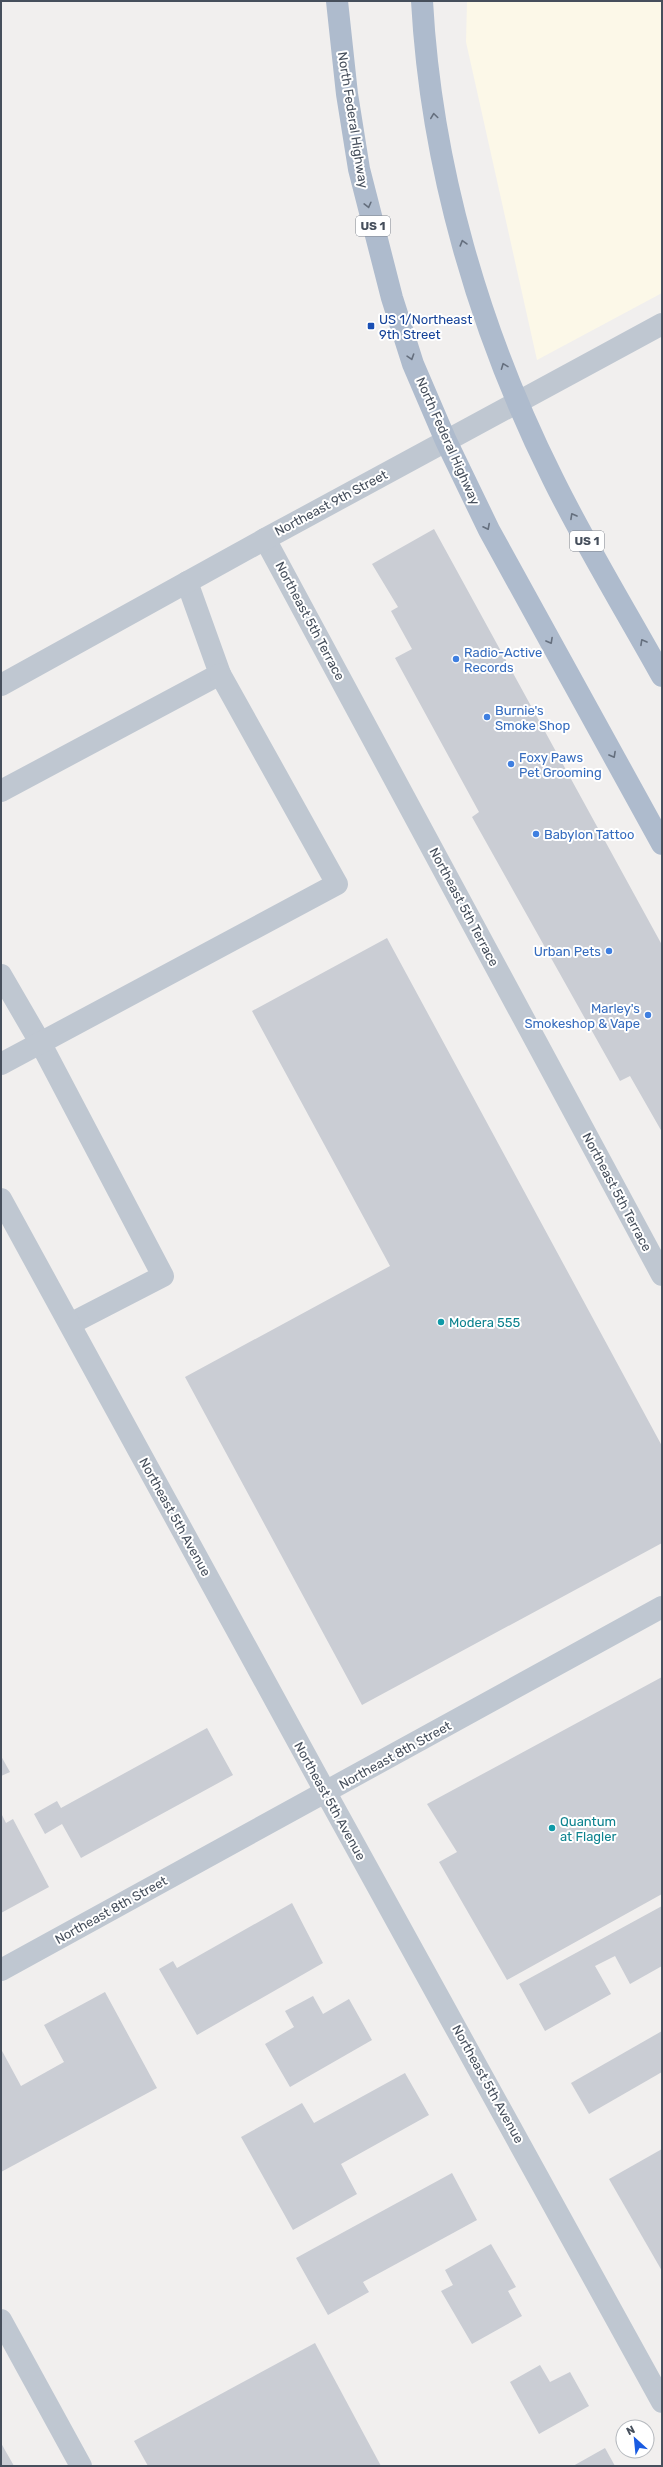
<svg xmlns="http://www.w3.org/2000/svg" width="663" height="2467" font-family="Rubik,sans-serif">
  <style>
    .commercial { fill: #fcf8e8 }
    .building { fill: #cacdd4 }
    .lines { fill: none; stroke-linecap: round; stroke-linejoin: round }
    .lane { stroke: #bfc7d1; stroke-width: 22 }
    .street { stroke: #bfc7d1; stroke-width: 22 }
    .primary { stroke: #aebbcd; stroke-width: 22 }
    .oneway { stroke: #656f7e }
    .transit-dot { fill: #1a4fb4; stroke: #fff; stroke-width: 1.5 }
    .shop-dot { fill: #3f7fe0; stroke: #fff; stroke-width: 1.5 }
    .culture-dot { fill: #0f9aa8; stroke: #fff; stroke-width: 1.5 }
    .labels { text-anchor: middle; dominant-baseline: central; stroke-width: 4; stroke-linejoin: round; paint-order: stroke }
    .shield { fill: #fff; stroke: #7e848d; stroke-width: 1 }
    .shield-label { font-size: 12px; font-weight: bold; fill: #464f5c }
    .street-label { font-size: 13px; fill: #464f5c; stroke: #fff }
    .transit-label { font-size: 13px; fill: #164399; stroke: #fff; text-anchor: start }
    .shop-label { font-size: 13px; fill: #366cbe; stroke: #fff; text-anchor: start }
    .culture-label { font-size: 13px; fill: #0d838f; stroke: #fff; text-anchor: start }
  </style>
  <rect width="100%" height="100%" fill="#f1efee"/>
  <path class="commercial" d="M467,1h195v292l-125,67 -71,-318z"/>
  <g class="building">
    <path d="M434,529l228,416v187l-32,-56 -10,5 -148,-264 7,-5 -84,-154 17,-9 -21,-38 7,-4 -26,-43z"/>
    <path d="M387,938l275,508v97l-300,162 -177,-328 205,-111 -138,-255z"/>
    <path d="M662,1677v217l-155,86 -68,-118 18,-10 -30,-48z"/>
    <path d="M207,1728l26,47 -152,83 -19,-34 -17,10 -11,-20 23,-13 4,7z"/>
    <path d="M1,1756l9,16 -9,4z"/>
    <path d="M1,1813l5,10 7,-4 36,68 -48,26z"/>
    <path d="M292,1903l31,60 -126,72 -38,-66 14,-8 4,7z"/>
    <path d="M662,1906v60l-32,18 -15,-28 -20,10 16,28 -66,37 -26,-47z"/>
    <path d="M105,1992l52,96 -156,84v-123l20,37 43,-24 -20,-37z"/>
    <path d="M313,1996l10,18 26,-15 23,41 -82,47 -25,-43 29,-17 -9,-16z"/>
    <path d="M662,2031v41l-73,42 -18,-31z"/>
    <path d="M405,2073l24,42 -88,49 16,30 -64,36 -52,-93 61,-34 12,20z"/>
    <path d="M662,2149v122l-53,-92z"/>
    <path d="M452,2173l25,47 -114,62 6,10 -41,23 -32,-57z"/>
    <path d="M491,2244l25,43 -8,4 14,25 -50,28 -31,-53 12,-6 -8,-15z"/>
    <path d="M315,2343l66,123h-233l-14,-25z"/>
    <path d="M540,2365l10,17 20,-10 19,34 -50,28 -29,-52z"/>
    <path d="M1,2443l13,23h-13z"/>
    <path d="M605,2448l10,18h-42z"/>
  </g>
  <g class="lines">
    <g class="lane">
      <path d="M1,791l219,-117 -33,-92"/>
      <path d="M1,975l40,69 122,232 -93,48"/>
      <path d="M1,1064l336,-180 -117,-210"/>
    </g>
    <g class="street">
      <path d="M265,539l397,736"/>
      <path d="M1,685l264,-146 397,-215"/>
      <path d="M1,1199l325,594 336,609"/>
      <path d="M1,1970l661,-363"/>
      <path d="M1,2320l80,146"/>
    </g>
    <g class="primary">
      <path d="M337,1l10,93 12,75 33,129 21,66 33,77 43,89 173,314"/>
      <path d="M422,1c9,165 57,330 131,478 33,67 73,132 109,197"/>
    </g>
  </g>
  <defs><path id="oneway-chevron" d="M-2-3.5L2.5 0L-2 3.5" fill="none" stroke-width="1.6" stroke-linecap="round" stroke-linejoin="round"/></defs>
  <g class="oneway">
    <use href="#oneway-chevron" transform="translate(434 116) rotate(-98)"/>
    <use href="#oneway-chevron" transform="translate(368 205) rotate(76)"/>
    <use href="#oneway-chevron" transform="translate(463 243) rotate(-106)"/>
    <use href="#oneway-chevron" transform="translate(411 357) rotate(72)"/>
    <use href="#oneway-chevron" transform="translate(504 366) rotate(-111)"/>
    <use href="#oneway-chevron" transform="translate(573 516) rotate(-119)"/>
    <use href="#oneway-chevron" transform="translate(487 527) rotate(63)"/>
    <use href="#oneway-chevron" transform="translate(550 641) rotate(61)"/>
    <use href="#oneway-chevron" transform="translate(643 642) rotate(-119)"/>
    <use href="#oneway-chevron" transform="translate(613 755) rotate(61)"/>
  </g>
  <rect class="transit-dot" x="367" y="322" width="8" height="8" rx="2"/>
  <g class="shop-dot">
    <circle cx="456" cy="659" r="4"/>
    <circle cx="487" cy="717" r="4"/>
    <circle cx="511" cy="764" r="4"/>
    <circle cx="536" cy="834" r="4"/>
    <circle cx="609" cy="951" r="4"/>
    <circle cx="648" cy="1015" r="4"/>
  </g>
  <g class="culture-dot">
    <circle cx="441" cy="1322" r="4"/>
    <circle cx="552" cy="1828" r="4"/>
  </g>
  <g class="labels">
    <g class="shield">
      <rect x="356" y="216" width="34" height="20" rx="3"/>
      <rect x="570" y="531" width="34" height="20" rx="3"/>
    </g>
    <g class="shield-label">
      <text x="373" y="226">US 1</text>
      <text x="587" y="541">US 1</text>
    </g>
    <g class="street-label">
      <text transform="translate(353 120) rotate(81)">North Federal Highway</text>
      <text transform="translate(448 441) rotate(66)">North Federal Highway</text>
      <text transform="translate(331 503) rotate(-28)">Northeast 9th Street</text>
      <text transform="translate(310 621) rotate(62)">Northeast 5th Terrace</text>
      <text transform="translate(464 907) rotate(62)">Northeast 5th Terrace</text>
      <text transform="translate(617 1192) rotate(62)">Northeast 5th Terrace</text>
      <text transform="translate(175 1517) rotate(61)">Northeast 5th Avenue</text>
      <text transform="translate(395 1755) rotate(-29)">Northeast 8th Street</text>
      <text transform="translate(330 1801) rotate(61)">Northeast 5th Avenue</text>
      <text transform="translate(111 1910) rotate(-29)">Northeast 8th Street</text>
      <text transform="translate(488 2084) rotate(61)">Northeast 5th Avenue</text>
    </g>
    <g class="transit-label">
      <text x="379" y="319">US 1/Northeast<tspan x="379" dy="15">9th Street</tspan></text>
    </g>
    <g class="shop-label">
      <text x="464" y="652">Radio-Active<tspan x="464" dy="15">Records</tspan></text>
      <text x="495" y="710">Burnie's<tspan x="495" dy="15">Smoke Shop</tspan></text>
      <text x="519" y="757">Foxy Paws<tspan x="519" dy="15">Pet Grooming</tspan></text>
      <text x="544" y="834">Babylon Tattoo</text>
      <text x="601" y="951" text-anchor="end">Urban Pets</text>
      <text x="640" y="1008" text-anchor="end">Marley's<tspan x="640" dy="15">Smokeshop &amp; Vape</tspan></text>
    </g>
    <g class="culture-label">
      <text x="449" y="1322">Modera 555</text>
      <text x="560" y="1821">Quantum<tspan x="560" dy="15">at Flagler</tspan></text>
    </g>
  </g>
  <rect width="663" height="2467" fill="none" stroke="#464f5c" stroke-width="4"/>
  <g transform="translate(635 2439) rotate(333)"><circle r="19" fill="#ffffff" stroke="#b5b9be"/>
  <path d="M0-3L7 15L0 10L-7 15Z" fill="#195be1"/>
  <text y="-6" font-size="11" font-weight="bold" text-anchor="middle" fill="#464f5c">N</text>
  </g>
</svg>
